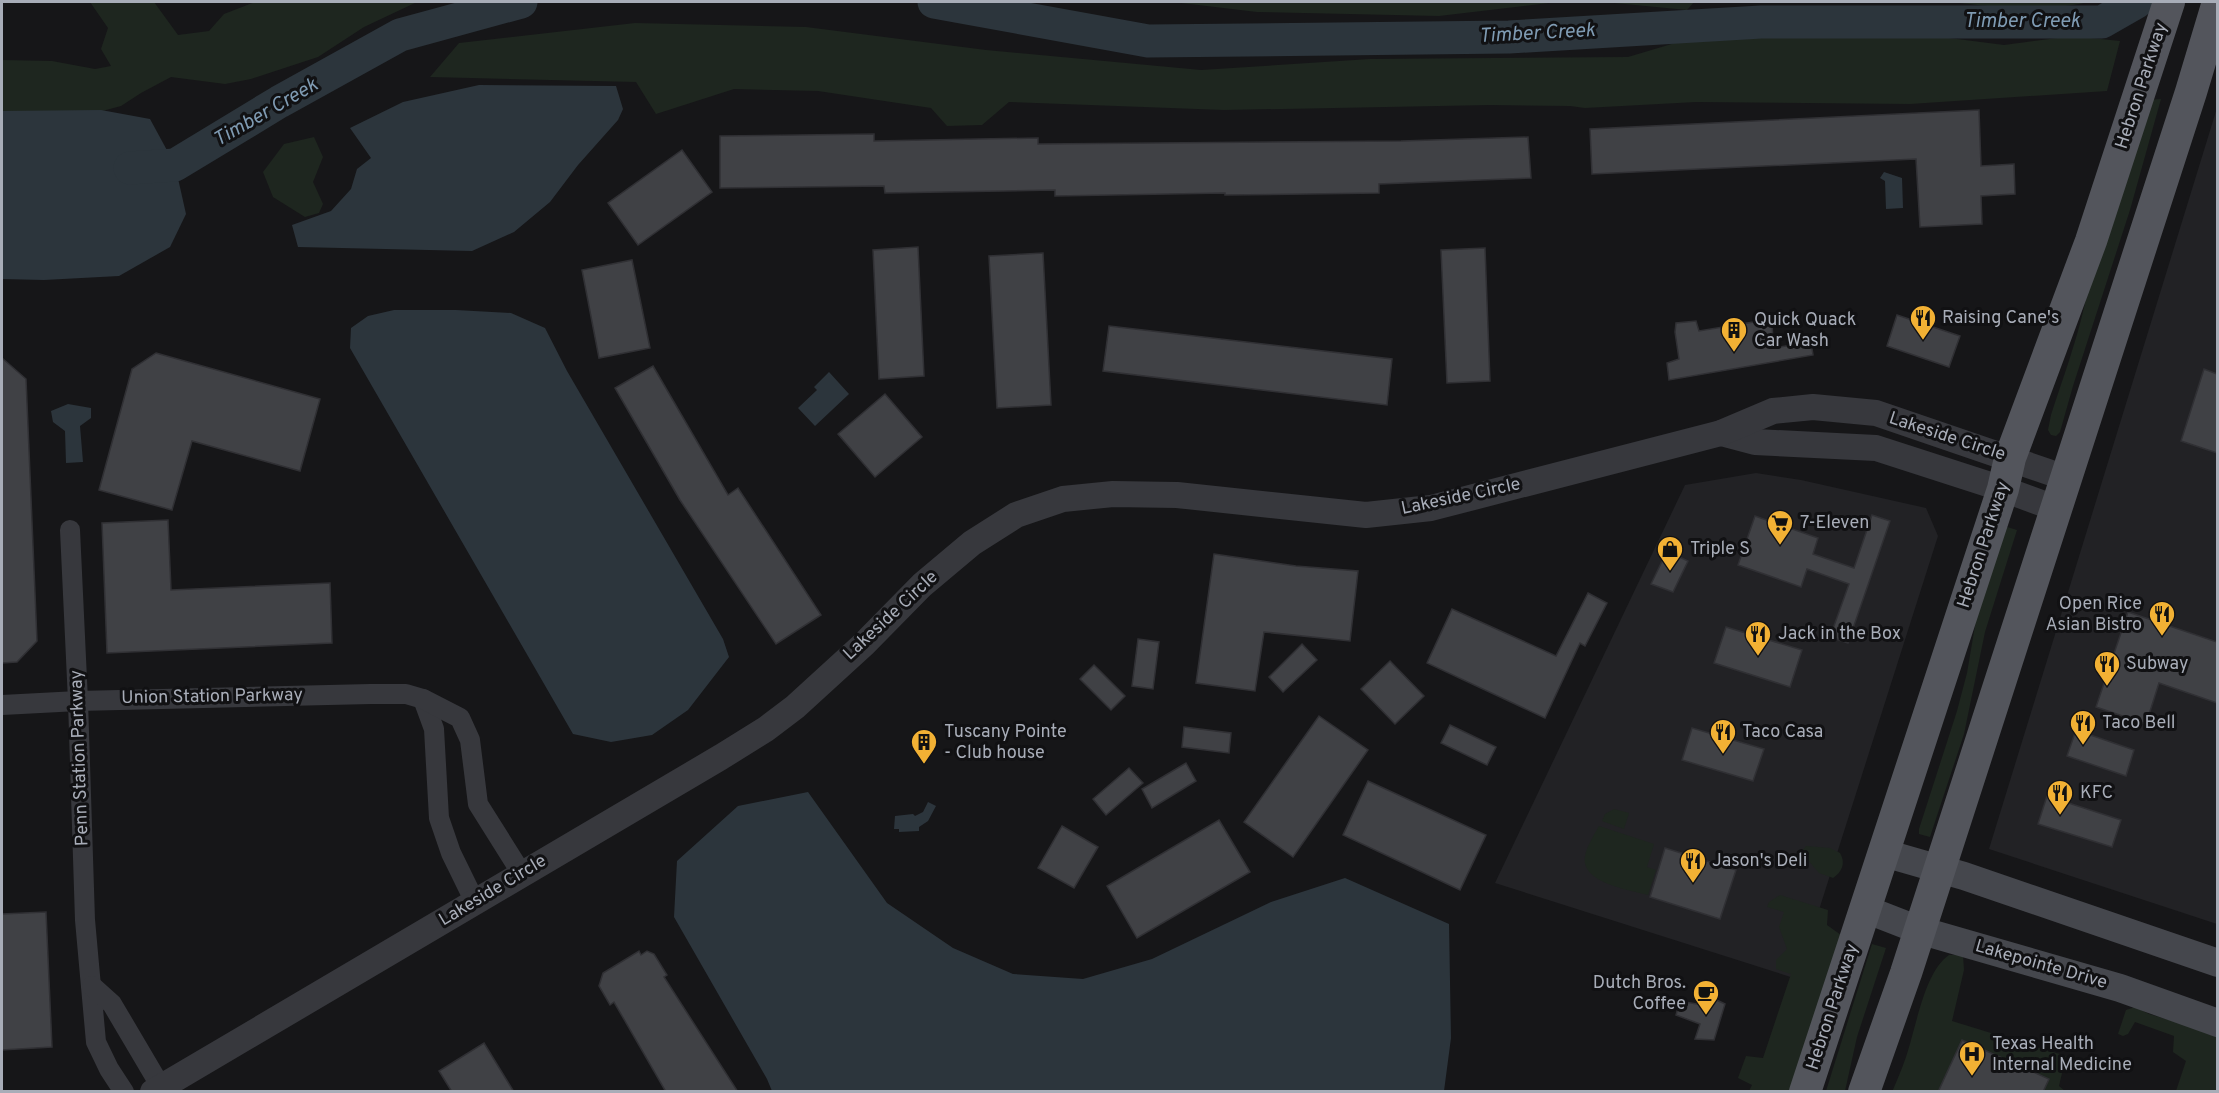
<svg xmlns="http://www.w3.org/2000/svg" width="2219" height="1093" font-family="Overpass,sans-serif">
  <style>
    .built { fill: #222225 }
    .green { fill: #1e261f }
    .water { fill: #2c353c }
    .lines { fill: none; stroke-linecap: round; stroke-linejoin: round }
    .river { stroke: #2c353c; stroke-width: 33 }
    .building { fill: #404145; stroke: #303034; stroke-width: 1.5 }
    .minor { stroke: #37383d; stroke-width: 20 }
    .tertiary { stroke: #37383d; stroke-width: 26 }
    .secondary { stroke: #45474d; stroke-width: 28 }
    .primary { stroke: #53555c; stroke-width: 32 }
    .labels { text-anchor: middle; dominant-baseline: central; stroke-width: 6; stroke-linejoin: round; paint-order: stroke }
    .street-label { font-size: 18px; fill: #a8adb8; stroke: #111113 }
    .poi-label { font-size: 18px; fill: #a8adb8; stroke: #111113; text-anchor: start }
    .water-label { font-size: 20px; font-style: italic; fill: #7f9bb3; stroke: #111113 }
  </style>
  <rect width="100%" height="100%" fill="#161618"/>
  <g class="built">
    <path d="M2217,108v816l-228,-75z"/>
    <path d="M1756,473l45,7 125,28 12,28 -141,443 -302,-96 190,-398z"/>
  </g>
  <g class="green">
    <path d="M90,2h64l24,33 31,-4 15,-17 31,-12h162l-53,25 -46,30 -67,22 -26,5 -54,-7 -30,16 -20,13 -56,15 -63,1v-62l50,1 43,8 16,-3 -10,-17 7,-21z"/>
    <path d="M1173,2h384l-118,14 -182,-4z"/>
    <path d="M1604,2h90l-7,8z"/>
    <path d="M1953,2h135c-42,10 -92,6 -135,0z"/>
    <path d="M635,23l171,4 180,23 215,20 169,-11 258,-2 67,-20 80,-6 159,5 70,9 68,-9 48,5 -13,50 -197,13 -214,-2 -111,6 -15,-2 -80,-1 -266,5 -215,-8 -27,23 -35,1 -16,-18 -113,-17 -84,-2 -78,25 -20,-32 -206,-5 29,-34z"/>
    <path d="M2161,99l-31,111 -57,176 -13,46 -4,4 -5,-1 -3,-5 3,-15c16,-49 34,-96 40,-147l56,-168z"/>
    <path d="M314,137l9,20 -10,25 10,22 -4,9 -14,4 -32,-20 -10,-25 21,-28z"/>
    <path d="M2004,526l13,4 -32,102 -21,102 -34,103 -11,-3v-5l38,-118 10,-38 10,-59z"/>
    <path d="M1614,809l15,4 -5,16 -22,-8 3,-7z"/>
    <path d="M1599,826l55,18 -7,23 9,3 -8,25c-18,-5 -68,-12 -63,-39 2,-10 9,-21 14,-30z"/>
    <path d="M1806,846l24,2 10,5c6,10 2,19 -7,25l-14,-5 -18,-21z"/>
    <path d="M1780,895l48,15 -1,15 14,10 -50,156h-42l3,-6 -14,-7 8,-22 17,2 28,-84 -15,-5v-9l11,-11 -8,-22 5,-15 -17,-5 2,-5z"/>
    <path d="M1872,944l14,4 -29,89 -12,54h-19z"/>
    <path d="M1949,955h14l1,15 -12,51 114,35 -7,30 6,5 -173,1c5,-12 10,-23 14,-35 10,-29 18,-85 43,-102z"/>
    <path d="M2135,1007l14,7 68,20v57h-41l10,-30 -13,-9 1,-16 -39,-14 -7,12 -5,2 -5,-2 8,-24z"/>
  </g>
  <g class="water">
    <path d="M479,85l137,1 7,23 -5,11 -40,45 -28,37 -36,30 -42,19 -174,-4 -6,-22 39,-14 20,-22 6,-20 14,-11 -21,-30 53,-26z"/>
    <path d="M101,110l49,9 25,46 11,49 -16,33 -51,29 -75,4 -42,-1v-168z"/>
    <path d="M1884,172l18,6 1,30 -17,1 -1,-28 -5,-3z"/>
    <path d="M394,310h62l55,3 34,15 22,43 156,268 6,18 -41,53 -36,25 -41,7 -38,-8 -223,-386 1,-20 17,-12z"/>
    <path d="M829,372l20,22 -34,32 -17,-18 19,-18 -3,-3z"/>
    <path d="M68,404l23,4v10l-11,8 3,36 -17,1 -1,-32 -12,-9 -2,-11z"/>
    <path d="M808,792l79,111 66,45 60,26 70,5 69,-20 119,-57 74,-24 104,46 2,114 -7,53h-672l-5,-12 -93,-162 3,-56 61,-55z"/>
    <path d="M928,802l8,4 -8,15 -9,6v4l-20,1v-3h-5l1,-13 18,-2 2,2 8,-4z"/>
  </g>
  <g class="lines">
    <g class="river">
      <path d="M934,2l214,39 361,-4 252,-15h341l35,-20"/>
      <path d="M130,168l45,-3 104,-63 121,-67 121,-33"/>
    </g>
  </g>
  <g class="building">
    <path d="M1979,110l2,56 33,-2 1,30 -34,2 1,28 -62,3 -4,-68 -324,15 -2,-45z"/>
    <path d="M874,134v7l164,-3v6l363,-3 127,-4 3,41 -152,6v9l-154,2v-2l-170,3v-6l-170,3 -1,-7 -164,2v-52z"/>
    <path d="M682,150l30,42 -74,53 -30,-42z"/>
    <path d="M918,247l6,129 -45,3 -6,-129z"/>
    <path d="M1485,248l5,133 -43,2 -6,-133z"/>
    <path d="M1043,253l8,152 -54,3 -8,-152z"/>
    <path d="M632,260l18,88 -51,10 -17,-88z"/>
    <path d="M1897,315l63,21 -11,31 -62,-21z"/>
    <path d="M1772,319l1,29 38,-6 2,13 -144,25 -2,-17 12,-4 -4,-27 1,-9 20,-2 3,10z"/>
    <path d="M1109,326l283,33 -5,46 -284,-34z"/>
    <path d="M156,353l164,46 -20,72 -108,-30 -20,69 -73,-20 33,-121z"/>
    <path d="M2,358l24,21 11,262 -20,21 -15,1z"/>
    <path d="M653,366l75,129 10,-7 83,127 -45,29 -96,-144 -65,-112z"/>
    <path d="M2204,369l13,5v79l-36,-12z"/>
    <path d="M885,394l37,43 -47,40 -37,-43z"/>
    <path d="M1872,515l18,6 -42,122 -18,-6 19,-53 -42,-15 -6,18 -63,-22 17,-49 63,22 -5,16 41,14z"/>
    <path d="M168,520l3,70 159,-7 2,60 -225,10 -5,-130z"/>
    <path d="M1667,551l21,10 -15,31 -22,-8z"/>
    <path d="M1214,554l82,12 62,5 -8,70 -86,-9 -9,59 -59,-8z"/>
    <path d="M1588,593l19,10 -22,43 -5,-3 -35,75 -118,-55 25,-54 104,47z"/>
    <path d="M2128,612l89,30v61l-58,-20 -13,41 -50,-17z"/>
    <path d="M1726,627l76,23 -12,37 -76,-24z"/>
    <path d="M1138,639l21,3 -6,47 -21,-3z"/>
    <path d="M1302,644l15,16 -34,32 -14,-15z"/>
    <path d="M1390,661l34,35 -29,28 -34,-35z"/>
    <path d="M1094,665l31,31 -14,14 -31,-31z"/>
    <path d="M1319,716l49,34 -75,107 -49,-35z"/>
    <path d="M1450,725l46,22 -9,18 -46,-22z"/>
    <path d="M1184,727l47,6 -2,20 -47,-6z"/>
    <path d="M1692,728l72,21 -11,32 -71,-21z"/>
    <path d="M2076,730l58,20 -8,26 -59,-20z"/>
    <path d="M1186,763l10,18 -44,27 -10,-19z"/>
    <path d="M1129,768l14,15 -37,32 -13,-16z"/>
    <path d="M1368,781l118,54 -26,55 -117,-55z"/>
    <path d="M2047,796l74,24 -9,27 -74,-23z"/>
    <path d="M1219,820l31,52 -113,66 -30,-52z"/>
    <path d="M1062,826l36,21 -24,41 -36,-20z"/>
    <path d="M1665,848l71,22 -16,49 -70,-22z"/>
    <path d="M46,912l6,135 -50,3v-136z"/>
    <path d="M639,951l2,4 6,-4 7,3 13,21 -3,2 74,115h-72l-52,-90 -4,3 -11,-19 4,-13z"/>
    <path d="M1706,995l19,9 -11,36 -19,-1 5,-15 -24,-9 4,-14 22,4z"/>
    <path d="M1962,1040l87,39 -6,13h-105z"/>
    <path d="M484,1043l30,49h-62l-13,-21z"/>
  </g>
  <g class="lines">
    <g class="minor">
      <path d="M70,530l8,171 7,219 11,122 13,27 15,23"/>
      <path d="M423,699l11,30 5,89 12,35 24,49"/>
      <path d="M2,705l76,-4 293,-7h35l17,5 37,19 10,22 8,64 44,70"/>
      <path d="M92,986l20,18 49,83"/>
    </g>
    <g class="tertiary">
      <path d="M1721,433l34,9 121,6 127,41 52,19"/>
      <path d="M153,1092l568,-335 45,-28 29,-22 69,-63 58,-59 50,-42 44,-28 47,-16 50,-5 64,1 189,20 65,-7 290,-75 52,-22 40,-4 63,6 190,65"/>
    </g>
    <g class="secondary">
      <path d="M1884,853l80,23 254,87"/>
      <path d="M1865,909l54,21 201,58 98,35"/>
    </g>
    <g class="primary">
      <path d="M1805,1092l198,-603 7,-31 81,-217 78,-239"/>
      <path d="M1864,1092l42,-119 285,-881 27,-90"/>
    </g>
  </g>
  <defs>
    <g id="restaurant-pin" transform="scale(1.35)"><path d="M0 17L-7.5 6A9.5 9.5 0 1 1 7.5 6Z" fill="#f2b134" stroke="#111113"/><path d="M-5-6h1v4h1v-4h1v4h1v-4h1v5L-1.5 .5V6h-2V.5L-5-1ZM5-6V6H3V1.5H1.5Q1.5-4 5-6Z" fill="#111"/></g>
    <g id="building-pin" transform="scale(1.35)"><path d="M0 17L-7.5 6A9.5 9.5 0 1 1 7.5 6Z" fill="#f2b134" stroke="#111113"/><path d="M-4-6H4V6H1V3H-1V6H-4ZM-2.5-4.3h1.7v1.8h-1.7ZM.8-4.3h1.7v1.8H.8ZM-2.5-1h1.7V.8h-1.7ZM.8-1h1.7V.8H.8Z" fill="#111"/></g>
    <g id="supermarket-pin" transform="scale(1.35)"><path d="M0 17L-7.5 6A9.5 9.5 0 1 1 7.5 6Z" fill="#f2b134" stroke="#111113"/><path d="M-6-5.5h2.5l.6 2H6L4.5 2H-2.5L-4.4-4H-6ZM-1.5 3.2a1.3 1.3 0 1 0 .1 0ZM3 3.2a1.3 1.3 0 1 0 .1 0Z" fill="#111"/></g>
    <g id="shop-pin" transform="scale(1.35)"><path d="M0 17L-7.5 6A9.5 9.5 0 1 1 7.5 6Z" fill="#f2b134" stroke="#111113"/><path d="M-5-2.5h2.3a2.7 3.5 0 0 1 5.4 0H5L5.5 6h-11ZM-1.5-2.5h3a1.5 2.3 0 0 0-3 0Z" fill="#111"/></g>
    <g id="cafe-pin" transform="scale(1.35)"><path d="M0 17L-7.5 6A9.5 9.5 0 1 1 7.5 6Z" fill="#f2b134" stroke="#111113"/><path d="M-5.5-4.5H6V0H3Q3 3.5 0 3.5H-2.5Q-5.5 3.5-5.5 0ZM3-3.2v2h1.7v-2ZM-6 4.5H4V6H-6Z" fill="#111"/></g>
    <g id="hospital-pin" transform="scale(1.35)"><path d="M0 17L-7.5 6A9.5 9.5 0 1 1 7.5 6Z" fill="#f2b134" stroke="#111113"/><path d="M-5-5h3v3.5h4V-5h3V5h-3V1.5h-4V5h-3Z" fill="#111"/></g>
  </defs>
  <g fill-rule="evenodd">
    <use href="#restaurant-pin" x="1923" y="318"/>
    <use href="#building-pin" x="1734" y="330"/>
    <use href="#supermarket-pin" x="1780" y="523"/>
    <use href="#shop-pin" x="1670" y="549"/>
    <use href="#restaurant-pin" x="2162" y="614"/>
    <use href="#restaurant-pin" x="1758" y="634"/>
    <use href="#restaurant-pin" x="2107" y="664"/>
    <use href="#restaurant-pin" x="2083" y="723"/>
    <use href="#restaurant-pin" x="1723" y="732"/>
    <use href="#building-pin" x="924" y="742"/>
    <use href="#restaurant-pin" x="2060" y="793"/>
    <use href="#restaurant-pin" x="1693" y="861"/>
    <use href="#cafe-pin" x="1706" y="993"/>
    <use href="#hospital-pin" x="1972" y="1054"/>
  </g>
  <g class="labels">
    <g class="street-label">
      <text transform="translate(2142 86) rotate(-72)">Hebron Parkway</text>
      <text transform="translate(1947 437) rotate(18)">Lakeside Circle</text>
      <text transform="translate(1461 497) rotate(-12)">Lakeside Circle</text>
      <text transform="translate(1984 545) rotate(-72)">Hebron Parkway</text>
      <text transform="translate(891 616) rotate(-43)">Lakeside Circle</text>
      <text transform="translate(212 697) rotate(-1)">Union Station Parkway</text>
      <text transform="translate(80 758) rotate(-92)">Penn Station Parkway</text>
      <text transform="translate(493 891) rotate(-31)">Lakeside Circle</text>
      <text transform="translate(2041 965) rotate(16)">Lakepointe Drive</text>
      <text transform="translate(1833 1007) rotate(-72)">Hebron Parkway</text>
    </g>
    <g class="poi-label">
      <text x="1942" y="318">Raising Cane's</text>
      <text x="1754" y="320">Quick Quack<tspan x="1754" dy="21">Car Wash</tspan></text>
      <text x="1800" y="523">7-Eleven</text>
      <text x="1690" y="549">Triple S</text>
      <text x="2142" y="604" text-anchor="end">Open Rice<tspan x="2142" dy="21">Asian Bistro</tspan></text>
      <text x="1778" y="634">Jack in the Box</text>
      <text x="2126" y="664">Subway</text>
      <text x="2102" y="723">Taco Bell</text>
      <text x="944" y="732">Tuscany Pointe<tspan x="944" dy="21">- Club house</tspan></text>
      <text x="1742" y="732">Taco Casa</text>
      <text x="2080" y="793">KFC</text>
      <text x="1712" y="861">Jason's Deli</text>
      <text x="1686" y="983" text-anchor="end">Dutch Bros.<tspan x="1686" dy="21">Coffee</tspan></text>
      <text x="1992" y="1044">Texas Health<tspan x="1992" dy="21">Internal Medicine</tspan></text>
    </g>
    <g class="water-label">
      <text x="2022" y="22">Timber Creek</text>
      <text transform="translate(1537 34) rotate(-3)">Timber Creek</text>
      <text transform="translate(266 113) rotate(-30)">Timber Creek</text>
    </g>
  </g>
  <rect width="2219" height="1093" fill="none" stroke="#a8adb8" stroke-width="6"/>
</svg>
